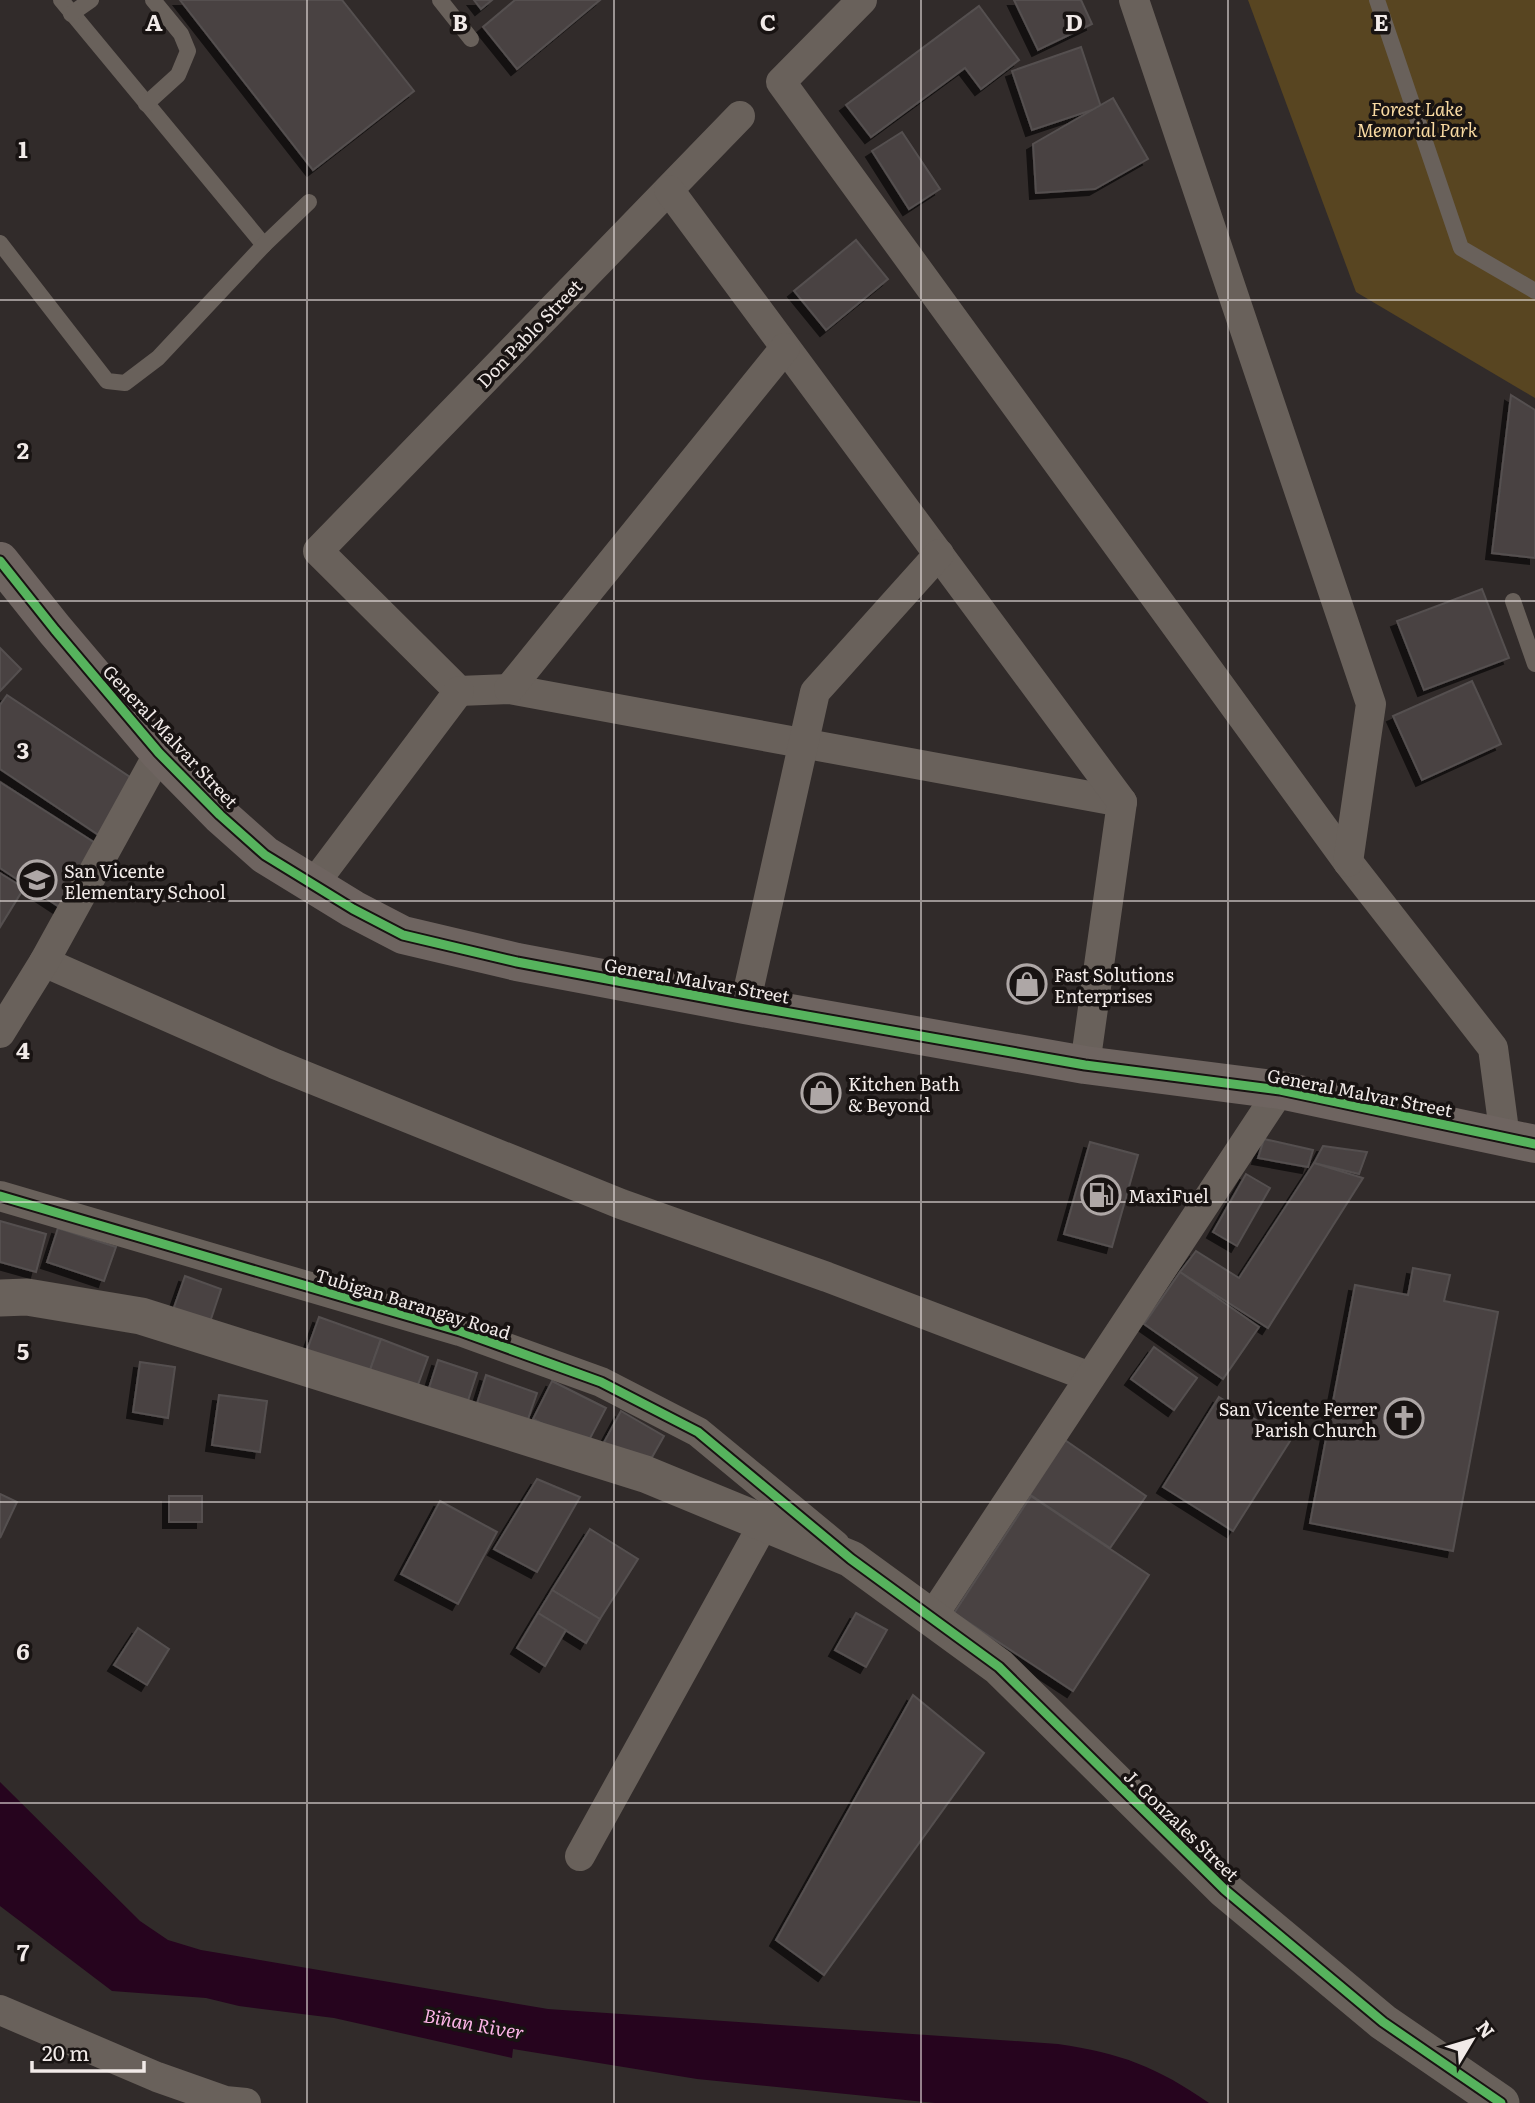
<svg xmlns="http://www.w3.org/2000/svg" width="1535" height="2103" font-family="Literata,serif">
  <style>
    .green { fill: #584521 }
    .water { fill: #26041e }
    .building { fill: #484343; stroke: #555050; stroke-width: 2; filter: url(#shadow) }
    .lines { fill: none; stroke-linecap: round; stroke-linejoin: round }
    .service { stroke: #69615b; stroke-width: 16 }
    .minor { stroke: #69615b; stroke-width: 30 }
    .tertiary { stroke: #69615b; stroke-width: 37 }
    .trunk { stroke: #6e6460; stroke-width: 38 }
    .cycleway-casing { stroke: #181312; stroke-width: 13 }
    .cycleway { stroke: #56b35d; stroke-width: 9 }
    .grid { fill: none; stroke: #f1eae8; stroke-width: 2; stroke-opacity: 0.55 }
    .labels { text-anchor: middle; dominant-baseline: central; stroke-width: 7; stroke-linejoin: round; paint-order: stroke }
    .park-label { font-size: 18px; font-style: italic; fill: #f9daa2; stroke: #181312 }
    .street-label { font-size: 18px; fill: #f1eae8; stroke: #181312 }
    .poi-label { font-size: 18px; fill: #f1eae8; stroke: #181312; text-anchor: start }
    .water-label { font-size: 19px; font-style: italic; fill: #fbb3e6; stroke: #181312 }
    .grid-label { font-size: 23px; text-anchor: middle; font-weight: bold; fill: #f1eae8; stroke: #181312; stroke-width: 7; stroke-linejoin: round; paint-order: stroke }
  </style>
  <defs>
    <filter id="shadow"><feDropShadow dx="-6" dy="6" stdDeviation="0" flood-color="#0009"/></filter>
  </defs>
  <rect width="100%" height="100%" fill="#312b2a"/>
  <path class="green" d="M1248,0h287v398l-179,-106z"/>
  <path class="water" d="M0,1782l140,139 28,19 33,10 347,59 510,35c63,9 99,23 151,59h-274l-238,-24 -184,-30 -1,9 -178,-40 -95,-12 -33,-8 -94,-7 -112,-85z"/>
  <g class="building">
    <path d="M180,0h162l72,91 -101,79z"/>
    <path d="M474,0h18l-11,9z"/>
    <path d="M515,0h85l-83,69 -34,-42z"/>
    <path d="M1014,0h67l11,24 -54,26z"/>
    <path d="M979,6l40,54 -38,29 -16,-21 -94,69 -25,-32z"/>
    <path d="M1081,47l20,60 -69,23 -20,-59z"/>
    <path d="M1113,98l35,61 -53,30 -59,4 -3,-49z"/>
    <path d="M902,132l38,57 -31,20 -37,-58z"/>
    <path d="M856,240l32,39 -62,51 -32,-39z"/>
    <path d="M1511,395l24,15v148l-43,-5z"/>
    <path d="M1482,589l27,69 -85,32 -27,-69z"/>
    <path d="M0,648l21,21 -21,22z"/>
    <path d="M1472,681l29,63 -79,36 -29,-64z"/>
    <path d="M7,695l132,88 -36,55 -103,-69v-64z"/>
    <path d="M0,782l100,64 -39,62 -61,-40z"/>
    <path d="M0,873l24,15 -24,39z"/>
    <path d="M1264,1139l49,11 -5,17 -50,-9z"/>
    <path d="M1090,1142l48,13 -26,92 -48,-13z"/>
    <path d="M1323,1146l44,6 -8,22 -45,-11z"/>
    <path d="M1314,1163l49,15 -95,150 -88,-56 16,-21 43,27z"/>
    <path d="M1246,1174l24,14 -33,58 -24,-14z"/>
    <path d="M0,1221l46,13 -10,38 -36,-10z"/>
    <path d="M58,1228l58,19 -12,34 -57,-19z"/>
    <path d="M1413,1268l37,7 -6,26 54,11 -45,239 -143,-28 45,-238 53,10z"/>
    <path d="M1180,1272l79,55 -36,52 -79,-55z"/>
    <path d="M185,1276l36,13 -11,33 -37,-12z"/>
    <path d="M319,1317l62,22 -14,39 -62,-22z"/>
    <path d="M381,1339l47,18 -13,36 -47,-17z"/>
    <path d="M1154,1347l43,31 -23,32 -43,-31z"/>
    <path d="M438,1360l39,13 -11,34 -39,-13z"/>
    <path d="M140,1362l35,5 -7,51 -35,-6z"/>
    <path d="M486,1375l51,18 -12,35 -50,-18z"/>
    <path d="M552,1381l54,27 -20,38 -53,-27z"/>
    <path d="M219,1395l48,6 -7,51 -48,-7z"/>
    <path d="M1219,1397l71,44 -57,90 -70,-44z"/>
    <path d="M621,1411l43,25 -18,32 -43,-24z"/>
    <path d="M1062,1438l84,58 -36,52 -84,-56z"/>
    <path d="M537,1479l43,18 -43,75 -43,-23z"/>
    <path d="M0,1494l17,8 -17,36z"/>
    <rect x="169" y="1496" width="33" height="26"/>
    <path d="M1031,1496l118,79 -76,116 -119,-78z"/>
    <path d="M440,1501l57,31 -39,72 -57,-30z"/>
    <path d="M590,1529l48,30 -38,60 -48,-29z"/>
    <path d="M552,1590l48,29 -14,24 -48,-30z"/>
    <path d="M538,1613l28,17 -21,36 -28,-18z"/>
    <path d="M856,1613l31,17 -21,37 -31,-17z"/>
    <path d="M138,1628l31,21 -22,36 -33,-20z"/>
    <path d="M913,1695l71,58 -160,222 -48,-35z"/>
  </g>
  <g class="lines">
    <g class="service">
      <path d="M61,0l203,245"/>
      <path d="M440,0l31,39"/>
      <path d="M1377,0l84,248 74,43"/>
      <path d="M71,14l20,-14"/>
      <path d="M146,104l32,-29 10,-24 -7,-17 -28,-34"/>
      <path d="M0,243l107,138 18,2 33,-25 106,-113 45,-43"/>
      <path d="M1513,601l22,63"/>
    </g>
    <g class="minor">
      <path d="M862,0l-81,82 567,780 145,186 12,90"/>
      <path d="M1134,0l237,704 -23,158"/>
      <path d="M740,116l-422,435 141,140 50,-2 613,113"/>
      <path d="M669,190l453,612 -37,263"/>
      <path d="M509,689l276,-341"/>
      <path d="M313,885l146,-194"/>
      <path d="M44,962l231,102 346,140 206,73 263,100"/>
      <path d="M745,1005l70,-313 124,-138"/>
      <path d="M0,1033l44,-71 115,-209"/>
      <path d="M0,1196l460,135 141,51 97,50 137,113"/>
      <path d="M932,1617l348,-527"/>
      <path d="M580,1856l184,-333"/>
      <path d="M0,2010l157,67 68,24 21,2"/>
    </g>
    <path class="tertiary" d="M0,1298l27,-1 114,19 504,158 206,85 148,108 226,223 158,132 118,81"/>
    <path class="trunk" d="M0,561l55,69 104,123 61,62 45,40 88,54 50,26 114,27 228,43 340,60 195,25 255,54"/>
    <g class="cycleway-casing">
      <g id="cycleway">
        <path d="M0,561l55,69 104,123 61,62 45,40 88,54 50,26 114,27 228,43 340,60 195,25 255,54"/>
        <path d="M0,1196l460,135 141,51 97,50 153,127 148,108 226,223 158,132 118,81"/>
      </g>
    </g>
    <use href="#cycleway" class="cycleway"/>
  </g>
  <path class="grid" d="M307,0v2103M614,0v2103M921,0v2103M1228,0v2103M0,300h1535M0,601h1535M0,901h1535M0,1202h1535M0,1502h1535M0,1803h1535"/>
  <defs>
    <g id="school-ring" transform="scale(2.0125)"><circle r="9.5" fill="#181312" stroke="#aea7a6" stroke-width="1.5"/><path d="M0-5L7-2L0 1L-7-2ZM-4 1L0 2.5L4 1V4Q0 6-4 4Z" fill="#aea7a6"/></g>
    <g id="shop-ring" transform="scale(2.0125)"><circle r="9.5" fill="#181312" stroke="#aea7a6" stroke-width="1.5"/><path d="M-5-2.5h2.3a2.7 3.5 0 0 1 5.4 0H5L5.5 6h-11ZM-1.5-2.5h3a1.5 2.3 0 0 0-3 0Z" fill="#aea7a6"/></g>
    <g id="fuel-ring" transform="scale(2.0125)"><circle r="9.5" fill="#181312" stroke="#aea7a6" stroke-width="1.5"/><path d="M-5.5-6h7V0h2V4h1.3V-2.5L3-4.5l.8-.8L6-3V5H2.5V1h-1V6h-7ZM-4.2-4.7v3.2H.2V-4.7Z" fill="#aea7a6"/></g>
    <g id="church-ring" transform="scale(2.0125)"><circle r="9.5" fill="#181312" stroke="#aea7a6" stroke-width="1.5"/><path d="M-1.2-6h2.4v3.5h3.3v2.4h-3.3V6h-2.4V-.1h-3.3v-2.4h3.3Z" fill="#aea7a6"/></g>
  </defs>
  <g fill-rule="evenodd">
    <use href="#school-ring" x="37" y="880"/>
    <use href="#shop-ring" x="1027" y="984"/>
    <use href="#shop-ring" x="821" y="1093"/>
    <use href="#fuel-ring" x="1101" y="1195"/>
    <use href="#church-ring" x="1404" y="1418"/>
  </g>
  <g class="labels">
    <g class="park-label">
      <text x="1417" y="108">Forest Lake<tspan x="1417" dy="21">Memorial Park</tspan></text>
    </g>
    <g class="street-label">
      <text transform="translate(529 333) rotate(-46)">Don Pablo Street</text>
      <text transform="translate(171 736) rotate(47)">General Malvar Street</text>
      <text transform="translate(697 980) rotate(10)">General Malvar Street</text>
      <text transform="translate(1360 1092) rotate(11)">General Malvar Street</text>
      <text transform="translate(413 1303) rotate(17)">Tubigan Barangay Road</text>
      <text transform="translate(1182 1825) rotate(44)">J. Gonzales Street</text>
    </g>
    <g class="poi-label">
      <text x="64" y="870">San Vicente<tspan x="64" dy="21">Elementary School</tspan></text>
      <text x="1054" y="974">Fast Solutions<tspan x="1054" dy="21">Enterprises</tspan></text>
      <text x="848" y="1083">Kitchen Bath<tspan x="848" dy="21">&amp; Beyond</tspan></text>
      <text x="1128" y="1195">MaxiFuel</text>
      <text x="1377" y="1408" text-anchor="end">San Vicente Ferrer<tspan x="1377" dy="21">Parish Church</tspan></text>
    </g>
    <g class="water-label">
      <text transform="translate(474 2023) rotate(10)">Biñan River</text>
    </g>
  </g>
  <g class="grid-label">
    <text x="154" y="31">A</text>
    <text x="460" y="31">B</text>
    <text x="768" y="31">C</text>
    <text x="1074" y="31">D</text>
    <text x="1381" y="31">E</text>
    <text x="23" y="158">1</text>
    <text x="23" y="459">2</text>
    <text x="23" y="759">3</text>
    <text x="23" y="1059">4</text>
    <text x="23" y="1360">5</text>
    <text x="23" y="1660">6</text>
    <text x="23" y="1961">7</text>
  </g>
  <g transform="translate(1472 2040) rotate(52)" stroke="#181312" stroke-width="5" paint-order="stroke">
  <path d="M0-5L12 26L0 18L-12 26Z" fill="#f1eae8"/>
  <text y="-10" font-size="19" font-weight="bold" text-anchor="middle" fill="#f1eae8">N</text>
  </g>
  <path d="M32 2061v10h112v-10" fill="none" stroke="#f1eae8" stroke-width="3.5"/>
  <text x="42" y="2061" font-size="21" fill="#f1eae8" stroke="#181312" stroke-width="5" paint-order="stroke">20 m</text>
</svg>
